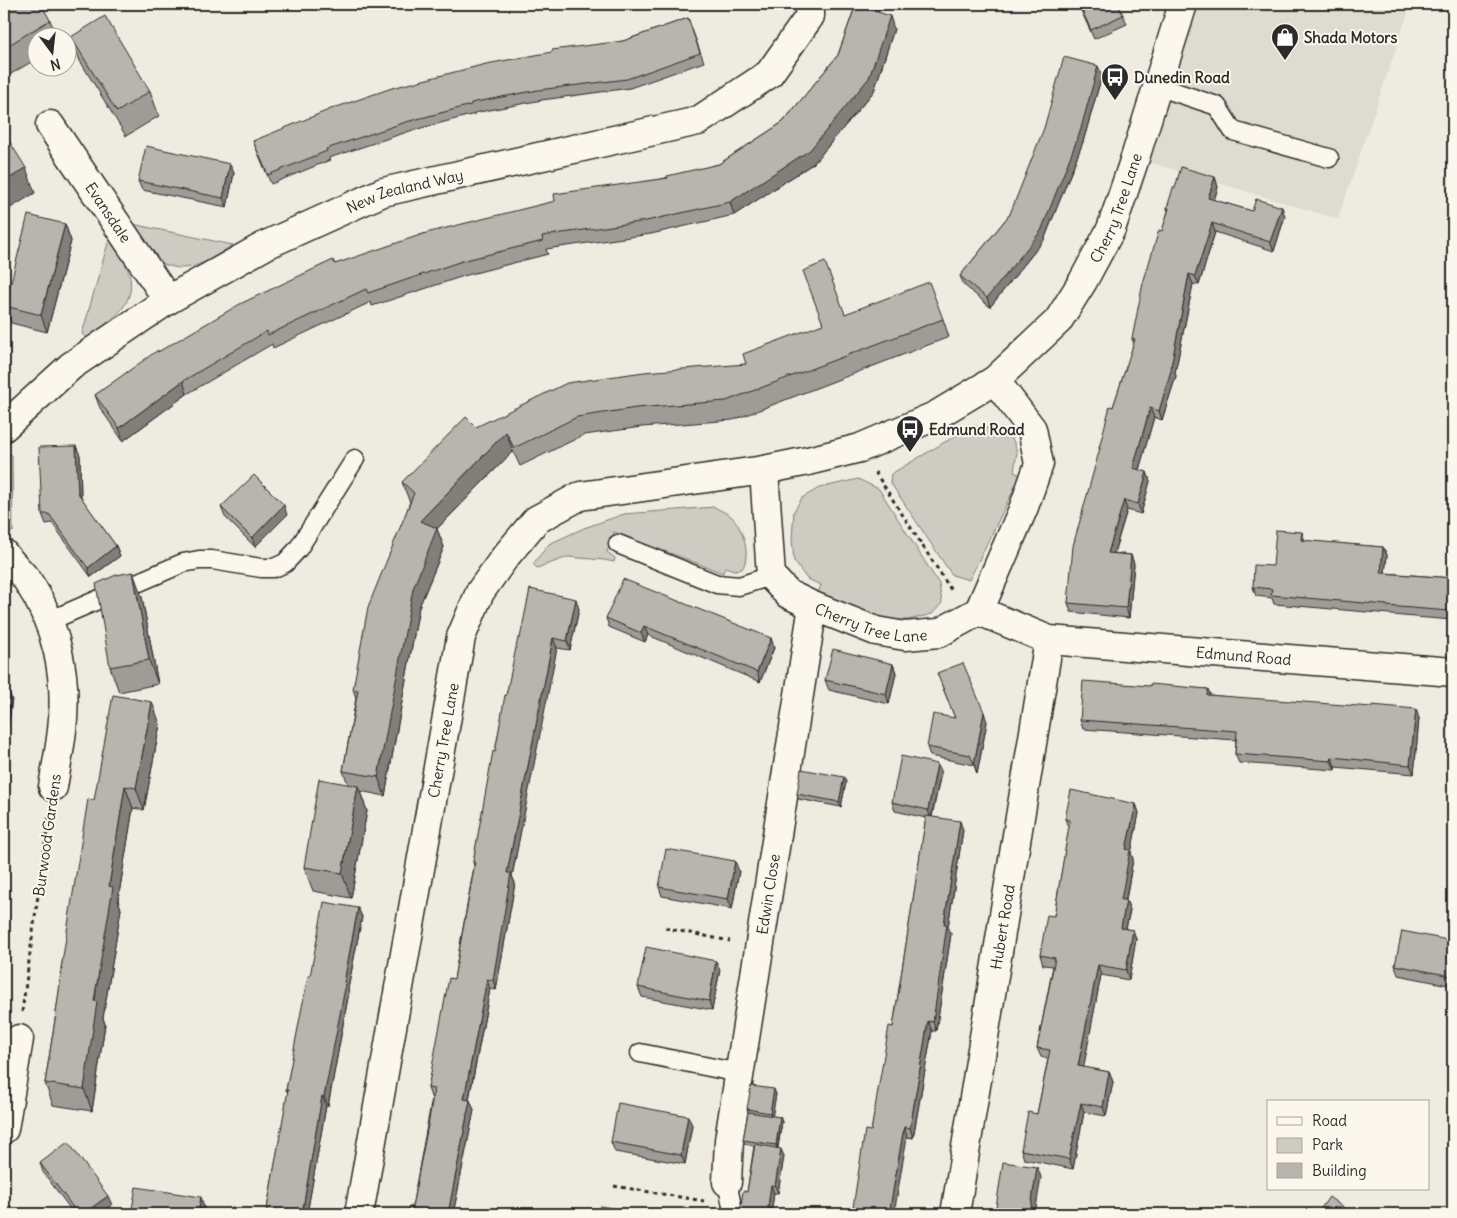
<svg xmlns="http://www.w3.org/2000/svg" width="1457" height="1218" font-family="Delius,sans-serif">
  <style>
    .built { fill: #dedbd1 }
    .green { fill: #cecbc2; stroke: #7c7b76 }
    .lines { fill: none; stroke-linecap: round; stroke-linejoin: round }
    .service-casing { stroke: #2b2b2b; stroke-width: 21 }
    .minor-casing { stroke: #2b2b2b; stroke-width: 31 }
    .tertiary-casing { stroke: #2b2b2b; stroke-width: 31 }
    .path { stroke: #2b2b2b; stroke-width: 3; stroke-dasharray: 4 4; stroke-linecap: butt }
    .service { stroke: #fbf7ec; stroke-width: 18 }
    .minor { stroke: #fbf7ec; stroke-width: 28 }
    .tertiary { stroke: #fbf7ec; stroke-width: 28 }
    .wall { fill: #9e9c96; stroke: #2b2b2b }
    .shaded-wall { fill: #817f7a; stroke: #2b2b2b }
    .building { fill: #b8b5ae; stroke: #2b2b2b }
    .labels { text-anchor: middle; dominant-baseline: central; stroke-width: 4; stroke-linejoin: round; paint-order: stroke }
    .poi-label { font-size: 15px; font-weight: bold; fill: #2b2b2b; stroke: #fbf7ec; text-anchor: start }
    .street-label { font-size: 15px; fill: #2b2b2b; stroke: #fbf7ec }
  </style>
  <rect width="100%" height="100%" fill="#eeebe0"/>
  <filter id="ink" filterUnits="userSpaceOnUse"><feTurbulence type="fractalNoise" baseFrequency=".02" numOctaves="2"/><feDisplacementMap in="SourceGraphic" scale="10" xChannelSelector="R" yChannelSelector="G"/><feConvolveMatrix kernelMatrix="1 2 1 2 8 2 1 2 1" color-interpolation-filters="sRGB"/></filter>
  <g filter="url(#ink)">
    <path class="built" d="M1183,4h228l-73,215 -203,-61z"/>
    <g class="green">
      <path d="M132,224l101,21c-18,11 -40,29 -63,21 -5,-1 -10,-3 -14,-6 -8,-9 -17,-26 -24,-36z"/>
      <path d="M110,236c6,10 13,20 17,31 14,36 -15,53 -40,71l-5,-4z"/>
      <path d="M972,426l29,3 12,11 4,12 -3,20 7,3 -52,105 -17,-5 -62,-93 1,-8z"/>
      <path d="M6,453l6,2 1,77 -9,-2v-76z"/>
      <path d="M858,479l21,10 60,95 3,19 -10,11 -24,6h-17l-14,-2 -59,-25 3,-8 -14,-6 -13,-18 -2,-22 2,-28 8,-13 17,-10z"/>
      <path d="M714,507c6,3 13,6 18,10 10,10 20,38 10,52l-8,1 -9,-3 -2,6 -109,-41 -7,20 8,6 -1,4 -10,-2 -36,-3 -31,11 -4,-4 16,-20 35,-16 40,-14z"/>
    </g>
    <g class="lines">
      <g class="service-casing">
        <g id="service">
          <path d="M1157,86l60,20 16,25 96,27"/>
          <path d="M618,544l99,40 22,2 32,-10"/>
          <path d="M49,621l134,-58 16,-3h13l49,8h13l11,-5 13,-14 57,-90"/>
          <path d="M640,1053l99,20"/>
          <path d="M727,1182l5,24v8"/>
        </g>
      </g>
      <g class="minor-casing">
        <g id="minor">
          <path id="s1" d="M50,125l118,175"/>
          <path id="s2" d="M4,427l67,-61 97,-66 98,-55 117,-53 315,-71 71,-47 41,-58v-12"/>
          <path id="s3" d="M764,470l7,106 17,18 25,12 63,25 29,5 34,-3 40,-22 45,-104 15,-43 -7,-35 -37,-49"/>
          <path d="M4,554c7,9 16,17 23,26 30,44 41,98 35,150 -2,19 -6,38 -9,57"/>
          <path id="s4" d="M979,611l70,29 404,32"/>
          <path d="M4,1129l15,-90"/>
          <path id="s5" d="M727,1182l2,-42 84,-534"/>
          <path id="s6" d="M955,1214l94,-574"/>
        </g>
      </g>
      <g class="tertiary-casing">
        <g id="tertiary">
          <path id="s7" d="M359,1214l102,-577 19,-45 25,-35 31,-37 44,-24 184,-26 44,-9 52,-13 75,-32 60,-36 63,-59 25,-40 28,-52 24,-71 48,-154"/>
        </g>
      </g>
      <g class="path">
        <path d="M875,472l78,121"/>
        <path d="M665,928l65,13"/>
        <path d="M22,1012l27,-197"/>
        <path d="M614,1186l90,15"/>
      </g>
      <use href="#service" class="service"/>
      <use href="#minor" class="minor"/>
      <use href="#tertiary" class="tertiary"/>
    </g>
    <g class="wall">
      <path d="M4,4l46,16 7,18h-19v20l-34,20z"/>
      <path d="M856,4h31l-10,8 17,17 -20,62 -60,72 -80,52 -83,19 -105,15 2,5 -81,21 -95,31 -1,-4 -98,46 -1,-4 -85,50 -64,47 -23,-33 -5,-13 63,-43 177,-88 384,-100 64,-42 55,-67z"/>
      <path d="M1078,4h40l9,20 -33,15z"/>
      <path d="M688,18l16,44 -74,26 -88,12 -68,13 1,1 -65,17 -81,27 1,2 -59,24 -18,-43 370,-100z"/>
      <path d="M71,37l79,54 9,25 -33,20 -46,-75z"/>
      <path d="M1102,75l-19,67 -39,98 -54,67 -26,-22 -4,-9 50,-62z"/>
      <path d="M234,173l-7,34 -85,-17 -4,-9z"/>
      <path d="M1215,177l3,10 -4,13 38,11 33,5 -11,35 -59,-19 -16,53 -6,-1 -18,89 1,3 -14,44 -8,-3 -15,53 8,2 3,9 -9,33 -14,-4 -13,43 17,2 3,9 -5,54 -58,-6 -3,-9 32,-152 -1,-3 14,-41 21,-63 -2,-5 36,-128 -1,-3 8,-20z"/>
      <path d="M65,224l6,17 -24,91 -36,-9 -6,-17z"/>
      <path d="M845,314l98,5 6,18 -216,83 -91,7 -58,8 -64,31 -7,-15 -76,78 7,18 -25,60 -34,189 -25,-5 7,20 -16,87 -38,-7 -9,-24 44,-83 -5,-13 13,-73 -3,-9 57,-188 -1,-1 -7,-18 74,-55 270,-63 77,-40z"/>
      <path d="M80,455l1,43 35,48 4,10 -29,21 -39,-54 -6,1 -4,-10z"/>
      <path d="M221,507l66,8 -32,32 -30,-30z"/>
      <path d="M1305,541l78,6 4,8 -2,18 68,5v39h-1v3l-61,-5 -1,-1 -116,-10 -2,-6 -16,-2 -3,-9 20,-21z"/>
      <path d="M142,597l16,87 -39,8 -9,-25z"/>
      <path d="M579,609l-9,41 -13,-2 -7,31 -38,197 3,7 -19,107 -6,-1 -21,111 5,10 -21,104h-46l5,-7 20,-109 -1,-1 -3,-9 26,-109 20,-113 -1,-4 33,-166 14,-58z"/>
      <path d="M606,618l165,20 3,10 -14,34 -112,-47 -3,7 -36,-15z"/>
      <path d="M893,664l3,9 -7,31 -60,-14 -4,-10z"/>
      <path d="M941,683l46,39 -10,52 -3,-9 -44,-9 -3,-9 28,-29z"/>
      <path d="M1150,686l58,3 2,6 209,23 -5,56 -79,-7v3l-96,-7 -4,-9 1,-14 -153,-11 -3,-9z"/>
      <path d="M160,724l-16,86 -11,-2 -15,92 3,9 -18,109 2,6 -13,87 -39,-6 -8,-22 10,-63 7,-48 -1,-3 33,-169z"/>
      <path d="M941,773l-9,44 31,13 -15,97 3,7 -15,97h-4l-19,107 -42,-7 22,-104 33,-209 -31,-7 -3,-9z"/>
      <path d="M846,782l-5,25 -43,-8 -1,-5z"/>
      <path d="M1136,804l3,9 -8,40 2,6 -7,41 4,10 -4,19 7,1 3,9 -7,41 -28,-5 -18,92 26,5 4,10 -7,34 -22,-4 -11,57 -49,-10 -3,-9 16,-36 11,-55 -7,-2 -4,-9 16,-82 -10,-1 -3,-10 14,-39 15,-87 -4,-10z"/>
      <path d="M739,871l-7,38 -70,-13 -3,-9z"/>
      <path d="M358,908l4,9 -14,72 1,3 -21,114h-2l-19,108h-41l22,-121 -2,-3 24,-114z"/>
      <path d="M1453,941v45l-55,-11 -3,-10z"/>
      <path d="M720,970l-8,40 -70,-13 -4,-10z"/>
      <path d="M776,1094l-4,22 8,1 2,5 -4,26 6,8 -6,37h-4l-3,21h-31l7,-22 7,-46 -9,-2 -2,-4 5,-28 -1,-3z"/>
      <path d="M1453,1121v41l-3,-10z"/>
      <path d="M692,1125l-7,39 -70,-12 -4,-10z"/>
      <path d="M40,1163l72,42 -13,9h-25l-31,-42z"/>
    </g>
    <g class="shaded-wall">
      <path d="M867,4h20l-19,16 -5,-13z"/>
      <path d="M890,16l4,13 -20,62 -60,72 -80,52 -4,-13z"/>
      <path d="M1098,66l4,9 -19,67 -39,98 -54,67 -3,-9z"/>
      <path d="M230,164l4,9 -7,34 -4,-9z"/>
      <path d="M26,168l9,25 -31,19v-30z"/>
      <path d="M1215,177l3,10 -6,21 -4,-10z"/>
      <path d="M1282,207l3,9 -11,35 -4,-9z"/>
      <path d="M1212,223l3,9 -16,53 -4,-9z"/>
      <path d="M65,224l6,17 -24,91 -6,-17z"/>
      <path d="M1189,274l4,10 -18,89 1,3 -14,44 -3,-9 12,-44z"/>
      <path d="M183,381l4,13 -64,47 -4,-13z"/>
      <path d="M1150,408l4,9 -17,60 -4,-9z"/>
      <path d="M506,432l7,19 -76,78 7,18 -25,60 -34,189 -7,-19 42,-256z"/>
      <path d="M76,446l4,9 1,48 -3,-10z"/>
      <path d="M1147,472l3,9 -9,33 -3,-10z"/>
      <path d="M1124,500l3,10 -16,52 -3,-9z"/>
      <path d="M284,505l3,10 -32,32 -3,-9z"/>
      <path d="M1302,532l3,9 -4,-1z"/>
      <path d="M116,546l4,10 -29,21 -3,-9z"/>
      <path d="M1383,547l4,8 -3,27 -3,-9z"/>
      <path d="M1131,555l3,9 -5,54 -3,-10z"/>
      <path d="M133,572l9,25 16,87 -9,-24z"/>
      <path d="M576,599l3,10 -9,41 -3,-9z"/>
      <path d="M1449,608l3,9v3l-3,-9z"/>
      <path d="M644,626l4,9 -3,7 -4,-9z"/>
      <path d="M553,638l4,10 -45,228 3,7 -19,107 -3,-10 14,-107z"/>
      <path d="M771,638l3,10 -14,34 -3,-10z"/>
      <path d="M893,664l3,9 -7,31 -3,-10z"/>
      <path d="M5,681l7,19 -8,58v-66z"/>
      <path d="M152,702l8,22 -16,86 -8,-22z"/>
      <path d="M1416,709l3,9 -5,56 -4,-9z"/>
      <path d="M984,712l3,10 -10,52 -3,-10z"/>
      <path d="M1332,757l3,10v3l-4,-9z"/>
      <path d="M937,764l4,9 -10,46 -3,-9z"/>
      <path d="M844,777l2,5 -5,25 -2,-5z"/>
      <path d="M125,786l8,22 -15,92 3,9 -18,109 2,6 -13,87 -8,-22 25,-203z"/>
      <path d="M358,786l9,25 -16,87 -9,-25z"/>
      <path d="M1136,804l3,9 -8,40 2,6 -9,50 -3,-9 5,-51z"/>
      <path d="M960,821l3,9 -15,97 3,7 -15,97 -3,-9 11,-98z"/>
      <path d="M735,861l4,10 -7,38 -4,-10z"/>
      <path d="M1126,900l4,10 -6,27 -3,-9z"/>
      <path d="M358,908l4,9 -14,72 1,3 -21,114 -4,-9 20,-115z"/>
      <path d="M1133,930l3,9 -7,41 -3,-10z"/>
      <path d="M716,961l4,9 -8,40 -3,-9z"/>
      <path d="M1453,964v19l-2,-7z"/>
      <path d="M1098,965l3,10 -19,101 -4,-10z"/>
      <path d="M487,979l3,10 -23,120 -3,-10z"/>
      <path d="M928,1021l4,10 -19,107 -3,-10z"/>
      <path d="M1109,1072l4,10 -7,34 -3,-9z"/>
      <path d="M774,1089l2,5 -4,24 -2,-5z"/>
      <path d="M322,1096l4,10 -19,108h-5z"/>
      <path d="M470,1100l4,10 -21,104h-2l-2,-5z"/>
      <path d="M1081,1103l3,9 -11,57 -4,-10z"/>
      <path d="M688,1116l4,9 -7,39 -4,-9z"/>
      <path d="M780,1117l2,5 -5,28 -1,-5z"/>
      <path d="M904,1127l3,10 -13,77h-5z"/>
      <path d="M781,1149l3,7 -6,37 -3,-7z"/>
      <path d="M1037,1167l4,10 -6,37h-5z"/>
      <path d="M771,1185l3,8 -3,21h-4z"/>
      <path d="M108,1196l4,9 -13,9h-16z"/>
      <path d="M201,1197l3,10 -1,7h-5z"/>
    </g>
    <g class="building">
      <path d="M4,4h37l9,16 -46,28z"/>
      <path d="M856,4h11l-4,3 27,9 -21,62 -59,72 -80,52 -84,19 -104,15 1,5 -81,20 -94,32 -2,-4 -98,46 -1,-4 -84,50 -64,47 -24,-33 63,-45v2l82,-48 93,-44 2,4 91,-31 129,-32 -1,-7 114,-16 -1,-2 52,-12 64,-42 55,-67z"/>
      <path d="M1079,4h39l5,11 -32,15z"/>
      <path d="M105,16l45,75 -33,21 -46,-75z"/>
      <path d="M688,18l12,35 -73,26 -89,11 -67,13v2l-65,17 -80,27 1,2 -59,24 -15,-34 78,-32 61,-21 94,-24 66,-12v-2l71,-9z"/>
      <path d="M1064,57l34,9 -18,66 -39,99 -54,67 -27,-22 50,-62 34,-86z"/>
      <path d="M4,133l22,35 -22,14z"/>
      <path d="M146,146l84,18 -7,34 -85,-17z"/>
      <path d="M1181,167l34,10 -7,21 44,13 4,-12 26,8 -12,35 -58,-19 -17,53 -6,-2 -18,93h1l-13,44 -9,-3 -17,60 14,4 -9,32 -14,-4 -16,53 23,2 -5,53 -58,-5 5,-57 27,-98h-1l11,-42 3,1 22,-68h-3l11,-56 16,-53 3,1 7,-23h-2l6,-20h2z"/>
      <path d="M28,215l37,9 -24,91 -36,-9z"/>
      <path d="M825,262l20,52 84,-32 14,37 -217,82 -90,7 -59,9 -63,31 -8,-16 -86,89 17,7 -24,61 -35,188 -35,-6 15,-81 -5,-1 15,-82 46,-114 -12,-11 64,-65 10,10 91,-44 77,-11 102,-8 -3,-10 80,-30 -20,-53z"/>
      <path d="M76,446l2,47 38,53 -28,22 -39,-54h-7l-3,-67z"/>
      <path d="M254,475l30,30 -32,33 -31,-31z"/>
      <path d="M1276,530l26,2 -1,8 82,7 -2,26 72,5v31l-4,-1v3l-62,-5v-1l-116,-10 1,-6 -19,-2 1,-22 19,1z"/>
      <path d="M133,572l16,88 -39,7 -14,-83 20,-9z"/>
      <path d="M623,579l148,59 -14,34 -113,-46 -3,7 -35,-15z"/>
      <path d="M530,589l46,10 -9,42 -14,-3 -6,31 -40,204h4l-18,107 -6,-1 -23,120 6,1 -21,109h-3l-1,5h-38l2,-7h3l17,-87 5,-31 -6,-1 21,-110 5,1 21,-116 -2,-1 20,-111 2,1 10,-57 1,1 12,-58h2z"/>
      <path d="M833,649l60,15 -7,30 -61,-14z"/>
      <path d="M963,663l21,49 -10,52 -4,-9 -43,-8 6,-33 22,4 -18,-45z"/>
      <path d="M1083,681l67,5v-2l58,5 -1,6 165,12v-2l44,4 -6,56 -78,-8 -1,4 -96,-7 2,-23 -157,-11z"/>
      <path d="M113,695l39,7 -16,86 -11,-2 -16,100 4,1 -19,114 3,1 -13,87 -39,-6 10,-63 7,-51h-1l27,-170 6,1z"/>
      <path d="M901,756l36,8 -9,46 -36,-8z"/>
      <path d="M801,769l43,8 -5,25 -42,-8z"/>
      <path d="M319,779l39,7 -16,87 -38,-6z"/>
      <path d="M1071,790l65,14 -10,45 4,1 -9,50h5l-5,28 12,2 -7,40 -28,-5 -20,101 31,6 -6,35 -22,-4 -12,56 -48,-9 7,-38 9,2 13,-64 -13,-2 18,-90 -15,-3 7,-40 7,1 16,-96 -5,-1z"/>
      <path d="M926,816l34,5 -16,103h3l-14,98 -5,-1 -18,107 -6,-1 -15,87h-37l13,-84 6,1 18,-105 4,1z"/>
      <path d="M666,849l69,12 -7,38 -69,-12z"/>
      <path d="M324,902l34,6 -14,74 2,1 -22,114 -2,-1 -20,118h-36l22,-124h-2l22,-114h2z"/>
      <path d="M1402,931l51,10v23l-2,12 -56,-11z"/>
      <path d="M646,947l70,14 -7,40 -71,-14z"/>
      <path d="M751,1086l23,3 -4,24 -23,-4z"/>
      <path d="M618,1103l70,13 -7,39 -70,-13z"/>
      <path d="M748,1112l32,5 -4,28 -33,-5z"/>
      <rect x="1450" y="1121" width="3" height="31"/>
      <path d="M68,1142l40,54 -25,18h-5l-38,-51z"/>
      <path d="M755,1144l26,5 -6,37 -4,-1 -4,29h-27l3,-23 4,1z"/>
      <path d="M1003,1162l34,5 -7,47h-35z"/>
      <path d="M136,1187l65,10 -3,17h-67z"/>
      <path d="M1329,1197l23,17h-35z"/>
      <path d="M600,1206l47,8h-48z"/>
    </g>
  </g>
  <defs>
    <g id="shop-pin" transform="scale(1.4375)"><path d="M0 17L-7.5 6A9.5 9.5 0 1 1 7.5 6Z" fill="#2b2b2b" stroke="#fbf7ec"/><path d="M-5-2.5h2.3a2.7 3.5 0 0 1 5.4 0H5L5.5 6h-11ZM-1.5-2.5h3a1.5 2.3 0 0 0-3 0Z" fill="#fff"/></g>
    <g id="bus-pin" transform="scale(1.4375)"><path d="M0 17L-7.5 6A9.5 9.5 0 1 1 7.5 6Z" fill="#2b2b2b" stroke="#fbf7ec"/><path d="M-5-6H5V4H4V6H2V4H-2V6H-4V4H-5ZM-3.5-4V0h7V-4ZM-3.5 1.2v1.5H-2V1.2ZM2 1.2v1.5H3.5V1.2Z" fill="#fff"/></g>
  </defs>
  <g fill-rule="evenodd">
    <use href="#shop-pin" x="1285" y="37"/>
    <use href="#bus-pin" x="1115" y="77"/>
    <use href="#bus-pin" x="910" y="429"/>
  </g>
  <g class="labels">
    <g class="poi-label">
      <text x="1304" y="37">Shada Motors</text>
      <text x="1134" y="77">Dunedin Road</text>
      <text x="929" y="429">Edmund Road</text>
    </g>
    <g class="street-label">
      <text stroke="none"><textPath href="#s2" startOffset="470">New Zealand Way</textPath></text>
      <text stroke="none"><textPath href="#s7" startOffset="1426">Cherry Tree Lane</textPath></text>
      <text stroke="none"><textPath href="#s1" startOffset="105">Evansdale</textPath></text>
      <text stroke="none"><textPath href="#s3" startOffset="220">Cherry Tree Lane</textPath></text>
      <text stroke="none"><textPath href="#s4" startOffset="271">Edmund Road</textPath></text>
      <text stroke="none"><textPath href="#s7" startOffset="481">Cherry Tree Lane</textPath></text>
      <text transform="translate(47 835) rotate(-82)">Burwood Gardens</text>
      <text stroke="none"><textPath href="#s5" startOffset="291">Edwin Close</textPath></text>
      <text stroke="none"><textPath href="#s6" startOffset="291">Hubert Road</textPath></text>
    </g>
  </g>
  <rect width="1457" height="1218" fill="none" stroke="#fbf7ec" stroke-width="20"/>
  <rect x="10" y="10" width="1437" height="1198" fill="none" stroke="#2b2b2b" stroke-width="2" filter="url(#ink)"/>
  <rect x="1267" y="1100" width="162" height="90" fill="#fbf7ec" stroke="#a8a59f"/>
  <rect x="1277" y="1117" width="25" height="8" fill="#fbf7ec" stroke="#a8a59f"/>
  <text x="1312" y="1126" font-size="15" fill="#2b2b2b">Road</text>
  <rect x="1277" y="1138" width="25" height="15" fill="#cecbc2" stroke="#a8a59f"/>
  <text x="1312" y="1150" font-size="15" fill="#2b2b2b">Park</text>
  <rect x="1277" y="1163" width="25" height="15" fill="#b8b5ae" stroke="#a8a59f"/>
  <text x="1312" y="1176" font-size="15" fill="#2b2b2b">Building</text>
  <g transform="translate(52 52) rotate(165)"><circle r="24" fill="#fbf7ec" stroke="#a8a59f"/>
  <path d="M0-4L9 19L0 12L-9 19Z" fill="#2b2b2b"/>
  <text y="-8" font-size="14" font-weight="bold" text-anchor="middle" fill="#2b2b2b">N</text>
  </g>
</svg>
